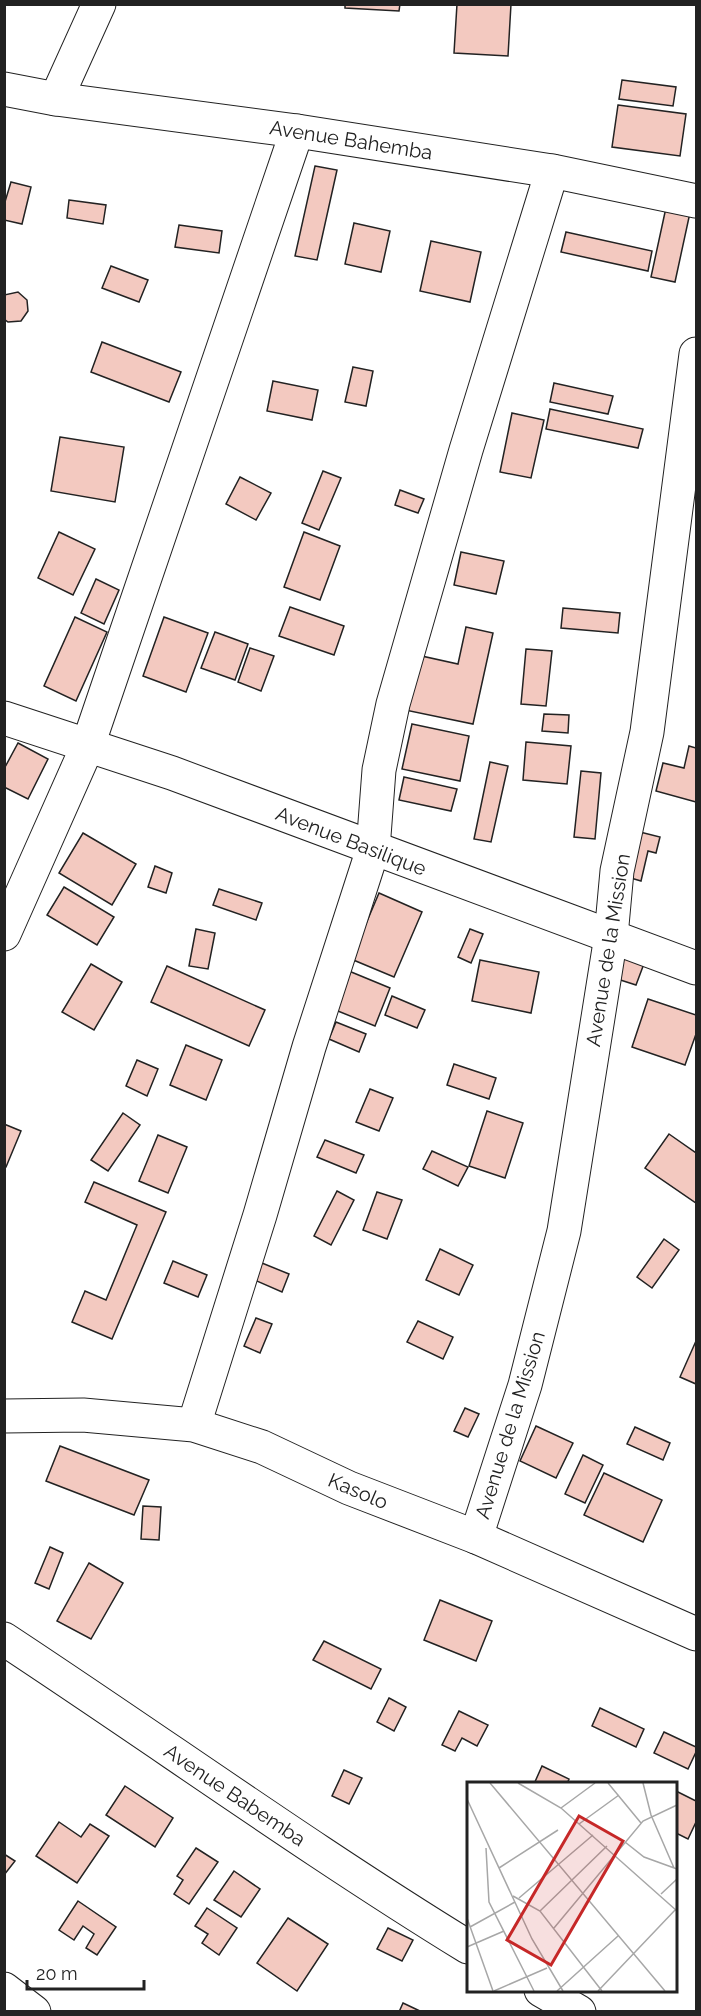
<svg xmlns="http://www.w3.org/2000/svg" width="701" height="2016" font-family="Raleway,sans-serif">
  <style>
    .building { fill: #f3c9c0; stroke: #222; stroke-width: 1.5 }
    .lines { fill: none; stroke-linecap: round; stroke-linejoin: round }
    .minor-casing { stroke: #222; stroke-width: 35 }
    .minor { stroke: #fff; stroke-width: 33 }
    .labels { text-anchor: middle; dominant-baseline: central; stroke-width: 4.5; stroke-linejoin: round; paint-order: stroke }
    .street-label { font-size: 20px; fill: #222; stroke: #fff }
    .inset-road { fill: none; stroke: #a7a7a7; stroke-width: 1.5 }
    .view { fill: #c62828; fill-opacity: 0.15; stroke: #c62828; stroke-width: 3 }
    .inset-edge { fill: none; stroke: #222; stroke-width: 3 }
  </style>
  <rect width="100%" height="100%" fill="#fff"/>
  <g class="building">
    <path d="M345,4h55l-1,7 -54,-3z"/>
    <path d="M457,4h54l-3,52 -54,-3z"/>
    <path d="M622,80l54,7 -3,19 -54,-7z"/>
    <path d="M618,105l68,9 -6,42 -68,-9z"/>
    <path d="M315,166l22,4 -20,90 -22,-4z"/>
    <path d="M11,182l20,5 -9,37 -18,-4v-15z"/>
    <path d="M69,200l37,5 -3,19 -36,-6z"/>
    <path d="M667,203l24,5 -16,74 -24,-5z"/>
    <path d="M354,223l36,8 -9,41 -36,-8z"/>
    <path d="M179,225l43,6 -3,22 -44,-6z"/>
    <path d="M566,232l86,19 -4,20 -87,-19z"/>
    <path d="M431,241l50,11 -11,50 -50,-11z"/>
    <path d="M111,266l37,14 -9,22 -37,-14z"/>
    <path d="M18,292l9,8 1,11 -7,10 -13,1 -4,-3v-24z"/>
    <path d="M102,342l79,30 -12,30 -78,-30z"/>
    <path d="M353,367l20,4 -7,35 -21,-4z"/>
    <path d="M273,381l45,9 -6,30 -45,-9z"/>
    <path d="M554,383l59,13 -5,18 -58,-12z"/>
    <path d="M550,409l93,20 -5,19 -92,-19z"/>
    <path d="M512,413l32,7 -13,58 -31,-6z"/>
    <path d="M60,437l64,10 -9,55 -64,-11z"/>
    <path d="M323,471l18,7 -22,52 -17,-7z"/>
    <path d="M240,477l31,16 -15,27 -30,-16z"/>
    <path d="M400,490l24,9 -6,14 -23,-8z"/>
    <path d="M59,532l36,17 -22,46 -35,-17z"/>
    <path d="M304,532l36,14 -20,54 -36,-13z"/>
    <path d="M461,552l43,9 -8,33 -42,-9z"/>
    <path d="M96,579l23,11 -15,34 -23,-11z"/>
    <path d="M290,607l54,19 -10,29 -55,-19z"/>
    <path d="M563,608l57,5 -2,20 -57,-5z"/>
    <path d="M75,617l32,15 -31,69 -32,-15z"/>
    <path d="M164,617l44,16 -22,59 -43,-16z"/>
    <path d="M466,627l27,6 -20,91 -68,-14 12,-55 41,9z"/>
    <path d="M215,632l33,12 -13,36 -34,-12z"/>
    <path d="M250,648l24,8 -13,35 -23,-9z"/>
    <path d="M526,649l26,2 -6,55 -25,-2z"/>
    <path d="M544,714l25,1 -1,18 -26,-2z"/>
    <path d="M412,724l57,12 -9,45 -58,-12z"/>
    <path d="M526,742l45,4 -4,38 -44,-4z"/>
    <path d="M18,743l30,16 -20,40 -24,-12v-18z"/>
    <path d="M689,746l7,2v54l-40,-11 7,-28 21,5z"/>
    <path d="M490,762l18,4 -17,76 -17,-3z"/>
    <path d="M581,771l20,2 -6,66 -21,-2z"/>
    <path d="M404,777l53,12 -6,22 -52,-11z"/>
    <path d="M636,831l24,6 -4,16 -8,-2 -7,30 -17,-5z"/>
    <path d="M83,833l53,31 -24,41 -53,-32z"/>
    <path d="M155,866l17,7 -6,20 -18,-6z"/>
    <path d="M64,887l50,30 -17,28 -50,-30z"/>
    <path d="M219,889l43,14 -6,17 -43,-15z"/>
    <path d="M379,893l43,19 -28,65 -43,-18z"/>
    <path d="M196,929l19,4 -7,36 -19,-3z"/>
    <path d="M470,929l13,5 -12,29 -13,-6z"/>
    <path d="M619,952l26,9 -9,24 -25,-8z"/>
    <path d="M480,960l59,12 -8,41 -59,-12z"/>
    <path d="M91,964l31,18 -28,48 -32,-18z"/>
    <path d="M167,966l98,44 -16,36 -98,-44z"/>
    <path d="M344,969l46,19 -15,38 -47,-19z"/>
    <path d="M392,996l33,14 -8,18 -32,-13z"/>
    <path d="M648,999l48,16v19l-11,31 -53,-18z"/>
    <path d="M336,1022l30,12 -7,18 -30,-13z"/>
    <path d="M186,1045l36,15 -16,40 -36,-15z"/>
    <path d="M137,1060l21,9 -11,27 -21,-10z"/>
    <path d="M454,1064l42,14 -7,21 -42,-14z"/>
    <path d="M370,1089l23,9 -14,33 -23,-9z"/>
    <path d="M487,1111l36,12 -18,55 -36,-12z"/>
    <path d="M123,1113l17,12 -32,46 -17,-11z"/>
    <path d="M4,1124l17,7 -15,36h-2z"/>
    <path d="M669,1134l27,19v50l-51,-35z"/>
    <path d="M158,1135l29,12 -19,46 -29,-12z"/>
    <path d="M325,1140l39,15 -8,18 -39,-16z"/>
    <path d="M432,1151l36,16 -10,19 -35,-17z"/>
    <path d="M94,1182l72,30 -54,127 -40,-17 13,-31 21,9 31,-75 -52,-23z"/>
    <path d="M337,1191l17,9 -23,45 -17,-9z"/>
    <path d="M377,1192l25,8 -15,39 -24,-9z"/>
    <path d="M664,1239l15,11 -27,38 -15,-11z"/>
    <path d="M440,1249l33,16 -14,30 -33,-15z"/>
    <path d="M173,1261l34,14 -9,22 -34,-14z"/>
    <path d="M257,1261l32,13 -7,18 -32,-14z"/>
    <path d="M256,1318l16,6 -12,29 -16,-7z"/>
    <path d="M418,1321l35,16 -10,22 -36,-17z"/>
    <path d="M696,1341v43l-16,-7z"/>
    <path d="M465,1408l14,6 -11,23 -14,-6z"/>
    <path d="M536,1426l37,17 -17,35 -36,-17z"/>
    <path d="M635,1427l35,16 -7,17 -36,-16z"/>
    <path d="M60,1446l89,34 -15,35 -88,-34z"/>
    <path d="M583,1455l20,10 -18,38 -20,-9z"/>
    <path d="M604,1473l58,27 -19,42 -59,-27z"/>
    <path d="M143,1506l18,1 -2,33 -18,-1z"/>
    <path d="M50,1547l13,6 -14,36 -14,-6z"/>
    <path d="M89,1563l34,20 -32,56 -34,-18z"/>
    <path d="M440,1600l52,21 -16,40 -52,-21z"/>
    <path d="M324,1641l57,28 -10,20 -58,-29z"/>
    <path d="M389,1698l17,9 -12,24 -17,-9z"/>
    <path d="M600,1708l44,21 -8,18 -44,-21z"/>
    <path d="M459,1711l29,14 -11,21 -15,-8 -7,13 -13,-6z"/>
    <path d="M664,1732l32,15v5l-8,17 -34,-16z"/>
    <path d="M542,1766l27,13 -2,5h-33z"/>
    <path d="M344,1770l18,8 -13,26 -17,-8z"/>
    <path d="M125,1786l48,32 -18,29 -49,-32z"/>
    <path d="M676,1791l20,10v21l-8,17 -12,-6z"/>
    <path d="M59,1822l22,15 9,-13 19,12 -32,47 -41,-27z"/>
    <path d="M196,1848l22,14 -29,42 -15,-10 9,-14 -6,-4z"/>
    <path d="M4,1854l11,7 -11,14z"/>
    <path d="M234,1871l26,18 -19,28 -27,-17z"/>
    <path d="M78,1901l38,26 -19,28 -11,-7 8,-14 -11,-8 -9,14 -15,-10z"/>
    <path d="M207,1908l30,20 -18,27 -17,-12 6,-9 -13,-8z"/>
    <path d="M288,1918l40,26 -31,47 -40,-28z"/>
    <path d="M388,1928l25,12 -11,21 -25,-12z"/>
    <path d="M403,2003l19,9h-23z"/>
  </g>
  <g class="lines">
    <g class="minor-casing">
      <g id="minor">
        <path d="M4,89l52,10 241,32 255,40 144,30"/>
        <path d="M56,99l43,-95"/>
        <path d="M4,718l168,55 524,195"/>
        <path d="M4,934l84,-189 209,-614"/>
        <path d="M4,1416l79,-1 111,10 68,22 87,41 127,49 220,97"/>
        <path d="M194,1425l66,-210 49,-168 64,-198 6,-79 14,-66 73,-254 86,-279"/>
        <path d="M476,1537l49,-152 39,-154 47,-295 6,-65 30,-139 49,-378"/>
        <path d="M4,1639c155,102 306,211 464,308"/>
        <path d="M4,1989l30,23"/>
        <path d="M541,1990l38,22"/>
      </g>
    </g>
    <use href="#minor" class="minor"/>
  </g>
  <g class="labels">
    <g class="street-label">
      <text transform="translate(351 140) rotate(9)">Avenue Bahemba</text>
      <text transform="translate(351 841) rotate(21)">Avenue Basilique</text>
      <text transform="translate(608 950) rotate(-81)">Avenue de la Mission</text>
      <text transform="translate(510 1425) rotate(-73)">Avenue de la Mission</text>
      <text transform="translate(358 1491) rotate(23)">Kasolo</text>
      <text transform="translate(235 1795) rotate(34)">Avenue Babemba</text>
    </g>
  </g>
  <g transform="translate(467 1782)">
    <rect width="210" height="210" fill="#fff"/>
    <path class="inset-road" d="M23,1l175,208M51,1l43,25 116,103M141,1l33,40M176,1l8,32 23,53M0,17l65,140 31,52M94,26l34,-25M112,42l40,-29M158,60l19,15 33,12M19,66l3,54 45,89M32,86l59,-38M194,112l16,-15M46,114l27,15 62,80M52,116l74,-63M73,129l67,-65M0,136l26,73M3,145l45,-25M87,146l89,-107 34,-16M0,165l37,-16M27,209l53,-23M90,209l61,-55M131,209l78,-82"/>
    <path class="view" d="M112,34l44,25 -72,124 -44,-25z"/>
    <rect width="210" height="210" class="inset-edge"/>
  </g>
  <rect width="701" height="2016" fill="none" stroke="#222222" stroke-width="12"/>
  <path d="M27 1980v9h117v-9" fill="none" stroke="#222222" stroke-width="3"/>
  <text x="36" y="1980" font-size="18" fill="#222222" stroke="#ffffff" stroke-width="4.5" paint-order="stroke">20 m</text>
</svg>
